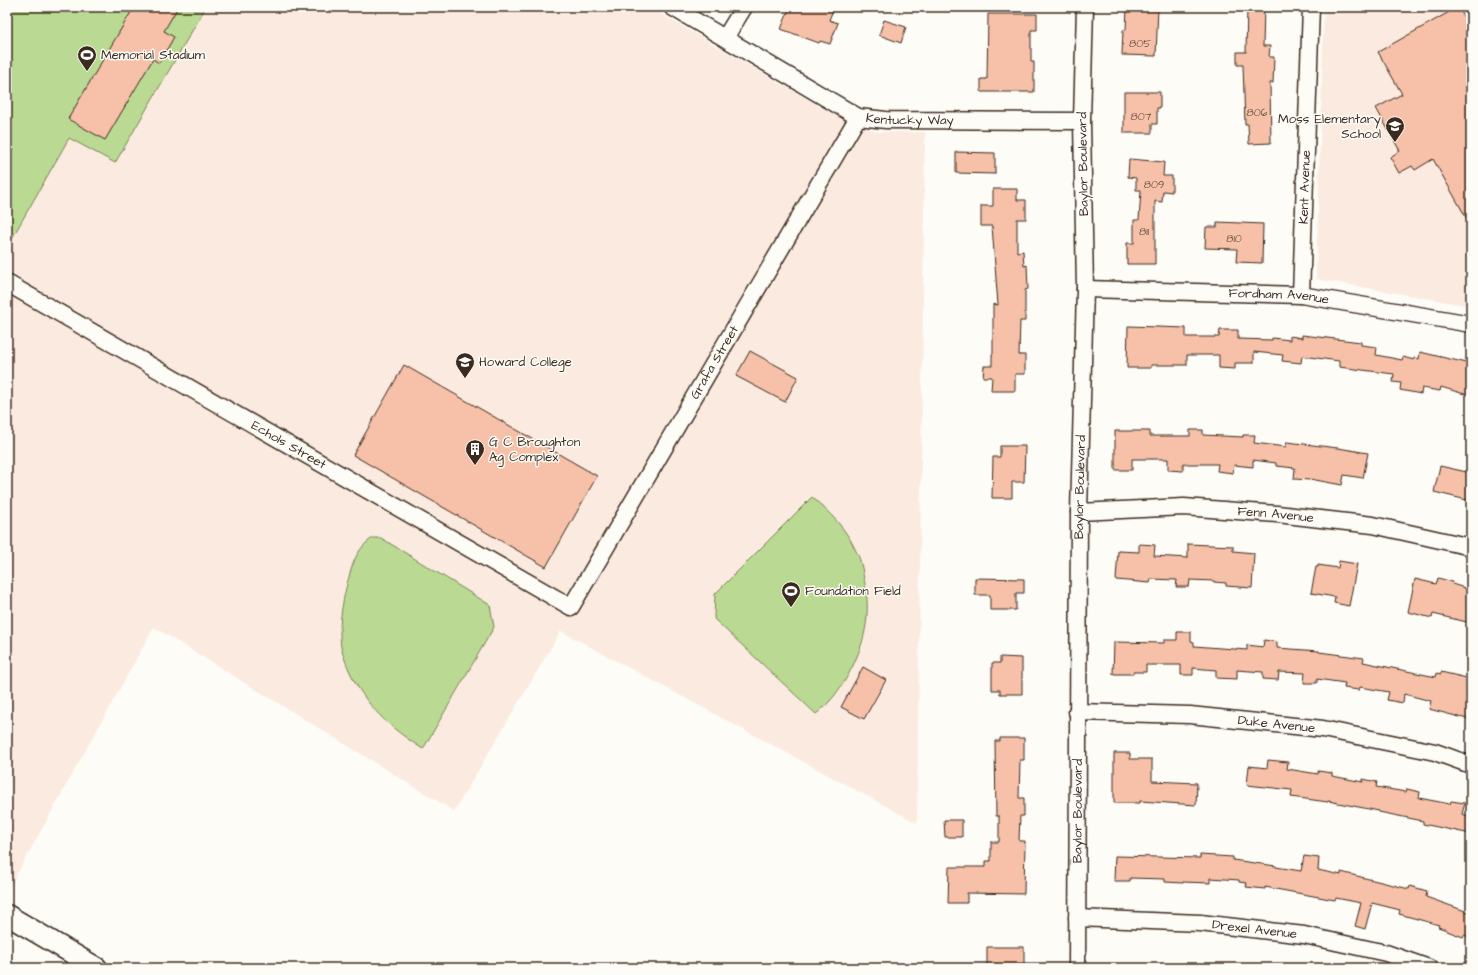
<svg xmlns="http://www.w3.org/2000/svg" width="1478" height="975" font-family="'Architects Daughter',sans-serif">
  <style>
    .built { fill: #fbeadf }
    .green { fill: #bada93; stroke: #7a8258 }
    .building { fill: #f6c1a8; stroke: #3b2a1e }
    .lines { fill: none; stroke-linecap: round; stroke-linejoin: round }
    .minor-casing { stroke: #3b2a1e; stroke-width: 19 }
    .tertiary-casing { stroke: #3b2a1e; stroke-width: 23 }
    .minor { stroke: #fdfcf7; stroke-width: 16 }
    .tertiary { stroke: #fdfcf7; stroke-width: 20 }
    .labels { text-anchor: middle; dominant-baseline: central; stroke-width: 3; stroke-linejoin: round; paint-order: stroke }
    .number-label { font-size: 11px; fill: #6a5040 }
    .poi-label { font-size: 13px; fill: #3b2a1e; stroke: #fdfcf7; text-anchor: start }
    .street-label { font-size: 13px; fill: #3b2a1e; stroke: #fdfcf7 }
  </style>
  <rect width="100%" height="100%" fill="#fdfcf7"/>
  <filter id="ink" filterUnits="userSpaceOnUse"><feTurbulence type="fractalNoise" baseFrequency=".025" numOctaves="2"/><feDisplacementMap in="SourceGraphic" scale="8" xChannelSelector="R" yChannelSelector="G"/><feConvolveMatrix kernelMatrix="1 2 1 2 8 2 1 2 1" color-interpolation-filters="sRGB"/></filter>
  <g filter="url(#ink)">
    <g class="built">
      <path d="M7,7h642l179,104 48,21h49l-8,691 -356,-192 -107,180 -300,-184 -147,265z"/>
      <path d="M1324,7h147v299l-155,-27z"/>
    </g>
    <g class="green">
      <path d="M7,7h199l-91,156 -46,-25 -62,109z"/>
      <path d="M812,497c18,16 34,31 44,54 4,7 6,15 7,23 10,40 2,73 -19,108 -8,12 -16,23 -28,32l-102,-95 1,-25z"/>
      <path d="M373,538h8l109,67 4,22 -71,122c-32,-20 -58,-43 -74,-79 -3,-7 -6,-15 -8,-23 -3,-20 1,-43 6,-63 5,-18 9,-36 26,-46z"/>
    </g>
    <g class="building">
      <path d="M134,7h44l-14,24 10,6 -15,26 -6,-4 -48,81 -37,-21z"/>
      <path d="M790,7h35l8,3 -4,10 9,3 -8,21 -10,-3 -1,2 -38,-14z"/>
      <path d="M1127,7h31l-2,49 -34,-1 1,-25h3z"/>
      <path d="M1247,7h17l-1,39h7l-1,11h5l-1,26h-3l1,60 -22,1 -1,-20h-3l-2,-59h-6v-13h9z"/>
      <path d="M1458,7l13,21v198l-38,-67 -18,11 -3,-4 -13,7 -9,-16 10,-6 -24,-43 26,-14 -24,-42z"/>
      <path d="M988,14h49v16h-6v32h3v30h-53v-13h6z"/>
      <path d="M884,20l22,7 -5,16 -22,-8z"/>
      <path d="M1124,92h36v16h-3v16h-5v9h-28z"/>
      <path d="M956,152l39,1v21l-39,-1z"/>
      <path d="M1129,159l35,3 -1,14h9v16l-9,-1 -1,11 -7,-1v63h-28v-21h7v-23h5l2,-30h-5v-12l-8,-1z"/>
      <path d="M993,189h24v11h9v19h-9v33l6,-1 1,15 3,-1 1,24 -3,1v31h-5l-1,34h6v19h-10v17h-24l1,-14h-9l1,-11h8v-12h1v-50l5,1 -6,-79h-11v-20h12z"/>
      <path d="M1217,222l46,2 -1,39 -26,-1 1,-13 -32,-1 1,-21h11z"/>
      <path d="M1128,326l58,2v9h33l1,-7h18v9l34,1v-2l18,2v-4l12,2v-3l59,7v3l16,2 -1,8 26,5 1,-3 11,3v-2l5,1 1,-7 51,12v27h-2l-1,4 -27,-8 -1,4 -18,-3 -1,6 -21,-4 1,-7 -8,-1 1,-8 -55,-7v-6l-37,-5 -1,7 -19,-2 1,-6 -29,-3v11h-19v6l-16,-1v-13h-32v10h-36v3h-24z"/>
      <path d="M750,351l48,26 -13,25 -49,-26z"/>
      <path d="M404,365l193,111 -51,91 -193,-112z"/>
      <path d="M1190,430h13v5l40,2v-2h12l-1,8 32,4 1,-5 51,6 30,5 -5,25 -19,-3 -2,10 -32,-6v1l-16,-1 1,-11 -19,-2v-3l-23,-3v7l-19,-2 -1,8 -16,-2 1,-7h-35v7l-15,-1v-11h-36v11h-17v-39h35v5h40z"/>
      <path d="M1000,446h25l-1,36h-12v16h-20l1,-41h7z"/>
      <path d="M1440,466l31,7v28l-37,-9z"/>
      <path d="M1139,544l16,1 -1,11 34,2v-14l45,2v5l21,2 -2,35 -26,-2v-3l-12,-1v-1l-24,-1 -1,7h-13l1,-7 -26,-1 -1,4 -34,-3 2,-29 21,1z"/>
      <path d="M1339,561l18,3 -8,42 -15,-3 1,-6 -24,-4 5,-26h2v-2l20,3z"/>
      <path d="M975,578l49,1v14h-8v17h-26v-15h-15z"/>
      <path d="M1438,578l15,4 -1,2 19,6v33l-38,-9 -1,4 -24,-6 7,-33 21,5z"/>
      <path d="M1177,632h14v9l3,1v4l53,4v-5l16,2 1,-7 13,2v6l42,3v1l45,6 -1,4 73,15 1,-4 4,1v-2l30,7v41l-42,-11 2,-8 -27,-7 -1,9 -16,-3 2,-8 -29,-5 -1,3 -15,-2 1,-5 -28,-4v4h-13l1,-10 -26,-1 -1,8 -15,-1v-7l-26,-2v9l-21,-1v-8l-23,-2v7h-12v-10h-35v7h-13v2h-20l1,-32 50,1v-3h13z"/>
      <path d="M1000,657l22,1v36h-22v-4h-8v-27h8z"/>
      <path d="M863,667l23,13 -22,39 -23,-12z"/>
      <path d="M1000,738h24v22h-4l-1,38h5v18h-4l-1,25h6l-1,53 -57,-1v10h-19l1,-36h37v-6h5v-19h8v-26h-3l-1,-75h5z"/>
      <path d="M1114,753h16v6h22v22l45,2 -1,22 -56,-4v2h-26z"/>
      <path d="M1268,760l20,2 -1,7 31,5v-3l14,2v3l31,6v-3l14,3 -1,5 30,5 1,-3 13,3 -1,6 31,6 1,-3 14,2 -3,11 9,3v17l-48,-10v-3l-44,-9v-1l-51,-10v1l-37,-5 1,-7 -45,-5 2,-19 18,2z"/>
      <path d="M944,820h18v17h-17z"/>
      <path d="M1200,855l33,2v3l43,6v1l25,4 3,-15 15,2 -1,12 23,5v-3l68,17 1,-3 17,5 -1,6 45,16v25l-7,-3 -1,2 -16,-6v-1l-9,-3 1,-2 -40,-11 1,-4 -28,-7 -7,26 -10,-3 6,-23 -25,-5 -1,2 -70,-13v2l-19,-2 1,-4 -8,-1v-2l-29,-2v5l-27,-1v1l-18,-1v-3l-35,-1v3h-16l1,-25 85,2z"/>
      <path d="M987,947h37v20l-35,1v-3l-2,1z"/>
    </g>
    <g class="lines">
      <g class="minor-casing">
        <g id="minor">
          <path id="s1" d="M672,7l186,110 28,3 196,1"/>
          <path d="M725,38l19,-31"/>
          <path id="s2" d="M7,283l564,324 287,-490"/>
          <path id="s3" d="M1085,289l216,6 170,29"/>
          <path id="s4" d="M1301,295l10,-288"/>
          <path id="s5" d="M1079,512l105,-5 93,7 96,11 98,22"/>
          <path id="s6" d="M1077,712l113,3 133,14 112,23 36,13"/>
          <path id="s7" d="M1077,918l123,5 104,12 82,18 43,15"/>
          <path id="s8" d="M1077,968l2,-456 6,-223 -3,-168 3,-114"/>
        </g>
      </g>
      <g class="tertiary-casing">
        <path id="tertiary" d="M7,915l90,53"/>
      </g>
      <use href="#minor" class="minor"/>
      <use href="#tertiary" class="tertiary"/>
    </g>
  </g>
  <defs>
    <g id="stadium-pin" transform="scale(1)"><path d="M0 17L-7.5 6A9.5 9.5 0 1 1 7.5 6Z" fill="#3b2a1e" stroke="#fdfcf7"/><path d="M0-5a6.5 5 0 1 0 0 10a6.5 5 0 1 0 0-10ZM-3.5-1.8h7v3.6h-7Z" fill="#fff"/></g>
    <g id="school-pin" transform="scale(1)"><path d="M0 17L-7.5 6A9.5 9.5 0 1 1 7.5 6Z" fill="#3b2a1e" stroke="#fdfcf7"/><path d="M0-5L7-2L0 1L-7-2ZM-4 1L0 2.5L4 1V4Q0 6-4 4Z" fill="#fff"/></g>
    <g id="university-pin" transform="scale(1)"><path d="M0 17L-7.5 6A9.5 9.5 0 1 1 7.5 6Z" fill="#3b2a1e" stroke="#fdfcf7"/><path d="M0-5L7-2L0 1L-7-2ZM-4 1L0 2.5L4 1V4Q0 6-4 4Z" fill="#fff"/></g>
    <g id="building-pin" transform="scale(1)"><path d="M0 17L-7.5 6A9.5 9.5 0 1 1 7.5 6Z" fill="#3b2a1e" stroke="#fdfcf7"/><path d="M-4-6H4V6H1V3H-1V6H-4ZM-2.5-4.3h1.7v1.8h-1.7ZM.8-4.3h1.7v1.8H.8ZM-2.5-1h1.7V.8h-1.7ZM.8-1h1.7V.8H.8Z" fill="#fff"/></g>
  </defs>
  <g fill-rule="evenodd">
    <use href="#stadium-pin" x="87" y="55"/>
    <use href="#school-pin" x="1395" y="126"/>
    <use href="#university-pin" x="465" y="362"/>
    <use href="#building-pin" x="475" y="449"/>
    <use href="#stadium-pin" x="791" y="591"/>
  </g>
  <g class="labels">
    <g class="number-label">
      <text x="1140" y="43">805</text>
      <text x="1257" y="112">806</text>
      <text x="1141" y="116">807</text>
      <text x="1154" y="184">809</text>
      <text x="1144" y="231">811</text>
      <text x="1234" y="238">810</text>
    </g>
    <g class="poi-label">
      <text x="101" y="55">Memorial Stadium</text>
      <text x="1381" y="119" text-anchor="end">Moss Elementary<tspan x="1381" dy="15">School</tspan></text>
      <text x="479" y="362">Howard College</text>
      <text x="489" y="442">G C Broughton<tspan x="489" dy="15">Ag Complex</tspan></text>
      <text x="805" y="591">Foundation Field</text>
    </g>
    <g class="street-label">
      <text stroke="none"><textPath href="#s1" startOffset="268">Kentucky Way</textPath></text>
      <text transform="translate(1083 164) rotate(-91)">Baylor Boulevard</text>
      <text stroke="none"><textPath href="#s4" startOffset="108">Kent Avenue</textPath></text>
      <text stroke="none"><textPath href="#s3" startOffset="194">Fordham Avenue</textPath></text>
      <text stroke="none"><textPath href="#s2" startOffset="934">Grafa Street</textPath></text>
      <text stroke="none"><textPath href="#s2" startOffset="325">Echols Street</textPath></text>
      <text stroke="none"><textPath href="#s8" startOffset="481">Baylor Boulevard</textPath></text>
      <text stroke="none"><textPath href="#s5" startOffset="197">Fenn Avenue</textPath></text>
      <text stroke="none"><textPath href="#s6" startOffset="200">Duke Avenue</textPath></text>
      <text stroke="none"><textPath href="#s8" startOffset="157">Baylor Boulevard</textPath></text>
      <text stroke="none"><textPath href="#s7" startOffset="178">Drexel Avenue</textPath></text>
    </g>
  </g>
  <rect width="1478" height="975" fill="none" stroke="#fdfcf7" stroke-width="24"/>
  <rect x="12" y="12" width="1454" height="951" fill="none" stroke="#3b2a1e" stroke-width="1.5" filter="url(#ink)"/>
</svg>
